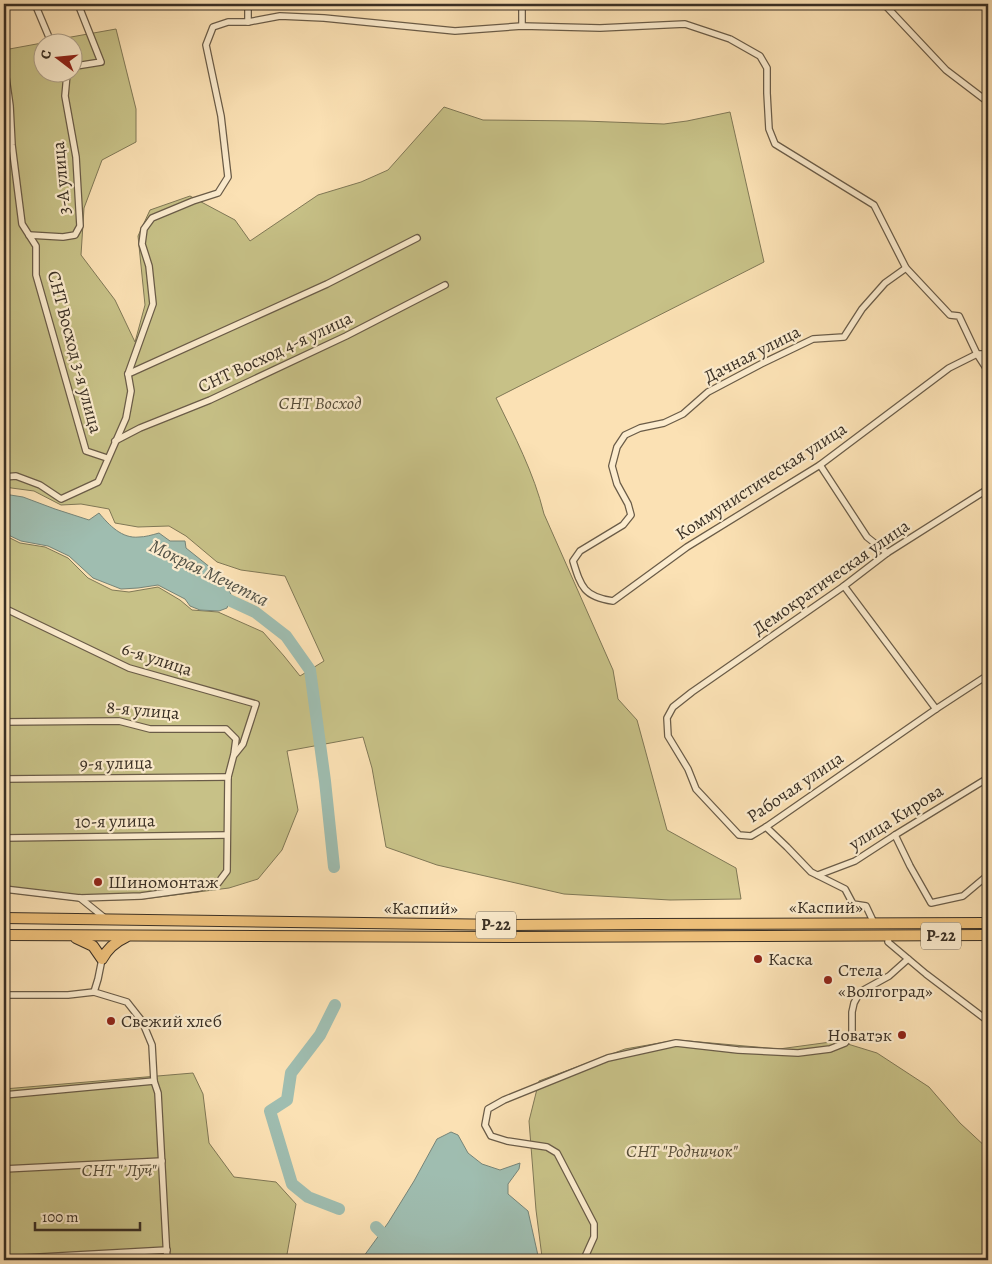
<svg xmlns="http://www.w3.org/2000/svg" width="992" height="1264" font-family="Alegreya,serif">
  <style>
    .green { fill: #c7c187; stroke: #807856 }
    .water { fill: #9fbdb0; stroke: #768478 }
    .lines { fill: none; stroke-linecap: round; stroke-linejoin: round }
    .river { stroke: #9fbdb0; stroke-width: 12 }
    .minor-casing { stroke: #6a5c48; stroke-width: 8 }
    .trunk-casing { stroke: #392f24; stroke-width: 12 }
    .minor { stroke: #fcecce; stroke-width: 5.5 }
    .trunk { stroke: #eec07a; stroke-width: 10 }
    .poi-dot { fill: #8f2418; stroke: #fcecce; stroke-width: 2 }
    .labels { text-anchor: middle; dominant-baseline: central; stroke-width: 4.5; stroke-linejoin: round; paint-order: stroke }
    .shield { fill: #fcecce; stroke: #746857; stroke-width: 1 }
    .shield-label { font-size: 16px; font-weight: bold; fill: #392f24 }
    .street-label { font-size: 18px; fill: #392f24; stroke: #fcecce }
    .park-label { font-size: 18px; font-style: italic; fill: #554c38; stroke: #fcecce }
    .poi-label { font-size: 18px; fill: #392f24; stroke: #fcecce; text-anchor: start }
    .water-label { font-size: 19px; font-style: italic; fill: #525247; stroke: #fcecce }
  </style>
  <rect width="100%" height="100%" fill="#fbe1b4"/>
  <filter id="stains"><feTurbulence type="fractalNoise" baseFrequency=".004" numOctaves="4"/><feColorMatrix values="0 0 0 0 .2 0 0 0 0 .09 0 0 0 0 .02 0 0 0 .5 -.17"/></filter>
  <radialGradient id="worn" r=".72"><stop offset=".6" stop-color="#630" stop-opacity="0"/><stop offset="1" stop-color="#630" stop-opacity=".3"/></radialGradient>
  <g class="green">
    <path d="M116,29l20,80v33l-34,18 -18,48 -3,47 34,45 20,42 10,-37 -7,-69 12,-26 40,-14 45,24 15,21 68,-46 43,-13 27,-12 56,-63 39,13 101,1 80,3 23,-3 43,-9 34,150 -268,136c18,37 38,75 48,116l69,156 5,29 19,21 30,110 69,38 5,31 -71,1 -106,-6 -127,-29 -51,-18 -14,-79 -9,-31 -76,14 11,59 -16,40 -24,29 -29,9 -86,11 -64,2 -75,-9v-357l16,8 25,4 23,11 20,20 24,12 17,2 29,-5 22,13 12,10 26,2 45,20 21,24 16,20 24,-15 -39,-85 -44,-6 -24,-8 -31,-26 -17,-10 -31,1 -23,-4 -6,-14 -28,-5 -20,1 -27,-14 -30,-4v-437l38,-7v29h30v-30h-29z"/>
    <path d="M677,1040l102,9 59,-8 39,12 52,34 31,36 28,26v111h-444l-2,-3 -6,-47 -7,-89 10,-40 86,-32z"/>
    <path d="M193,1073l10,21 6,49 25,34 42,5 20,22 -10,56h-282v-171z"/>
  </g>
  <g class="water">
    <path d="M4,494l19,3 32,12 34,11 10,-7c10,12 23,26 40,24 6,0 13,-2 20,-4l11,8h15l1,7 40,32 5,15 -4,13 -8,3 -19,-1 -10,-4 -5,-7 -27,-14 -20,3 -17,1 -28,-11 -24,-22 -21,-10 -27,-5 -17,-8z"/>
    <path d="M451,1132l7,3 10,18 14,11 18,6 20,-7 -1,6 -11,15v10l20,17 11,49h-178l27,-37 26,-42 23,-42z"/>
  </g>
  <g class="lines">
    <g class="river">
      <path d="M216,594l39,18 31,24 24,34 15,111 9,86"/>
      <path d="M335,1005l-15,30 -29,38 -4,27 -17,11 22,73 16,13 31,12"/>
      <path d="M376,1227l5,5 16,6"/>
    </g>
    <g class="minor-casing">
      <g id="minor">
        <path d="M35,4l16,38"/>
        <path d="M248,4v18"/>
        <path d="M522,4v22"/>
        <path d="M884,4l62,66 42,32"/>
        <path d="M4,63l6,43 2,39 10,79 14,22v29l50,176 21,7"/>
        <path d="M72,69l4,-3 25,-4 -23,-58"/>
        <path d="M29,235l34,2 12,-2 5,-9 -4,-69 -11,-61 2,-22 2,-2"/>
        <path d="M906,268l-21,15 -23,26 -18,28 -31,2 -52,25 -53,28 -25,22 -19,9 -24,5 -15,7 -8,12 -5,19 5,18 11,20 3,11 -8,10 -43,26 -7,10c8,26 11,36 40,40l74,-54 133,-82 129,-97 28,-14h11"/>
        <path d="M128,374l199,-90 90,-46"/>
        <path d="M115,441l25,-13 70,-28 136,-64 99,-51"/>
        <path d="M820,465l47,72 20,16"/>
        <path d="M4,477l12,-1 24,9 21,14 37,-17 28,-64 5,-27 -3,-17 25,-70 -4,-38 -7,-22 2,-15 8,-11 41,-17 25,-8 10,-16 -7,-61 -15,-71 7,-18 15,-5h20l32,-6 44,2 131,13 67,-5 78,2 85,-4 45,15 30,17 7,12v25l2,36 6,15 99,61 32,63 44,47 9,1 18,38 11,17"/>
        <path d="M988,489l-101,64 -43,33 -152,106 -19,15 -6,11 1,18 20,33 8,20 43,46 12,1 15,-9 170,-118 52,-34"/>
        <path d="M844,586l92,123"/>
        <path d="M4,608l125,60 127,36 -13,40 -8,10"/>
        <path d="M4,722l115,-1 31,8h76l10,10 -2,15 -6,23 -1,94 -9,12 -19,5 -58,8 -61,2 -76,-9"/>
        <path d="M4,779l224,-2"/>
        <path d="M766,827l21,20 24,25 34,17 8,15 13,2 8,17"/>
        <path d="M895,835l15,31 21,37 32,-7 25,-21"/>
        <path d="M4,838l223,-3"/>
        <path d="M818,875l37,-14 40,-26 93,-57"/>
        <path d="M80,898l26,21"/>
        <path d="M889,936l-1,6 38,32 62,47"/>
        <path d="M102,959l-4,20 -4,13 33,10 15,19 10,24 2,36 4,12 9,167"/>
        <path d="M4,995h64l26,-3"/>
        <path d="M4,1095l150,-14"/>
        <path d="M4,1169l158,-8"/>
        <path d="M4,1259l163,-9"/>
        <path d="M586,1260l-1,-3 9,-20v-13l-37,-71 -10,-6 -40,-6 -16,-5 -6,-11 3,-16 16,-9 104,-42 68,-15 62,7 60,3 32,-4 15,-6 7,-9v-22l2,-9 6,-11 29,-16 19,-17"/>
      </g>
    </g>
    <g class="trunk-casing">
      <g id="trunk">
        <path d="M4,918l508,7 135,-1 341,-1"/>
        <path d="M4,935l508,2 476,-2"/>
        <path d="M76,938l17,8 9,13c6,-11 13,-17 24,-22"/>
      </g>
    </g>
    <use href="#minor" class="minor"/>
    <use href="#trunk" class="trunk"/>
  </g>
  <g class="poi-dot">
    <circle cx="98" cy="882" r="5"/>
    <circle cx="758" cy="959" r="5"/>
    <circle cx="828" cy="980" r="5"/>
    <circle cx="111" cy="1021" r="5"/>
    <circle cx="902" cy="1035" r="5"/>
  </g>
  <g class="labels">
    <g class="shield">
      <rect x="476" y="911.5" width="40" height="27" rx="4"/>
      <rect x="921" y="922.5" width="40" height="27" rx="4"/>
    </g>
    <g class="shield-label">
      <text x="496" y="925">Р-22</text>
      <text x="941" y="936">Р-22</text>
    </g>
    <g class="street-label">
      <text transform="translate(61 178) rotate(-95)">3-А улица</text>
      <text transform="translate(75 352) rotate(75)">СНТ Восход 3-я улица</text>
      <text transform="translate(275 352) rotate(-25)">СНТ Восход 4-я улица</text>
      <text transform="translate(752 354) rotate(-27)">Дачная улица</text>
      <text transform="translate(761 481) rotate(-33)">Коммунистическая улица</text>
      <text transform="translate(831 577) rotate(-35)">Демократическая улица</text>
      <text transform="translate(157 659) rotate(18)">6-я улица</text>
      <text transform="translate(143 710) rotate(5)">8-я улица</text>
      <text transform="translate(116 763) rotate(-1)">9-я улица</text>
      <text transform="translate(795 787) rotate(-34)">Рабочая улица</text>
      <text transform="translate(896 817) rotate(-32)">улица Кирова</text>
      <text transform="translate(115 821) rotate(-1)">10-я улица</text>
      <text x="826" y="907">«Каспий»</text>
      <text x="421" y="908">«Каспий»</text>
    </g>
    <g class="park-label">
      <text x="320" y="403">СНТ Восход</text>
      <text x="682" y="1151">СНТ "Родничок"</text>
      <text x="119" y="1170">СНТ " Луч"</text>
    </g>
    <g class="poi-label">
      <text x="108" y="882">Шиномонтаж</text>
      <text x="768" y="959">Каска</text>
      <text x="838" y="970">Стела<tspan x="838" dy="21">«Волгоград»</tspan></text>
      <text x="121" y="1021">Свежий хлеб</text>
      <text x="892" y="1035" text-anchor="end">Новатэк</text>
    </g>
    <g class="water-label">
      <text transform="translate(209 573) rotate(26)">Мокрая Мечетка</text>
    </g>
  </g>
  <rect width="992" height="1264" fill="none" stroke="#fbe1b4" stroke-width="20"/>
  <rect x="5" y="5" width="982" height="1254" fill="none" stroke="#392f24" stroke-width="2.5"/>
  <rect x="10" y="10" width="972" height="1244" fill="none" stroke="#392f24"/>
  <g transform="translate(58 58) rotate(286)"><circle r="24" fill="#fcecce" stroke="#aea08a"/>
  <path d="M0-4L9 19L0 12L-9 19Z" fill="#8f2418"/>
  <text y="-8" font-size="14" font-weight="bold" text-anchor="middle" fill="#392f24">С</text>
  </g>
  <path d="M35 1222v8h105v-8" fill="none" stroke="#392f24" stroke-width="2.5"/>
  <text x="42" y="1222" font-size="15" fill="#392f24" stroke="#fcecce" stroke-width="4" paint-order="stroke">100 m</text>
  <rect width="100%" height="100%" filter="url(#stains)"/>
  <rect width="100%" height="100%" fill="url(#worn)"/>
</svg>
